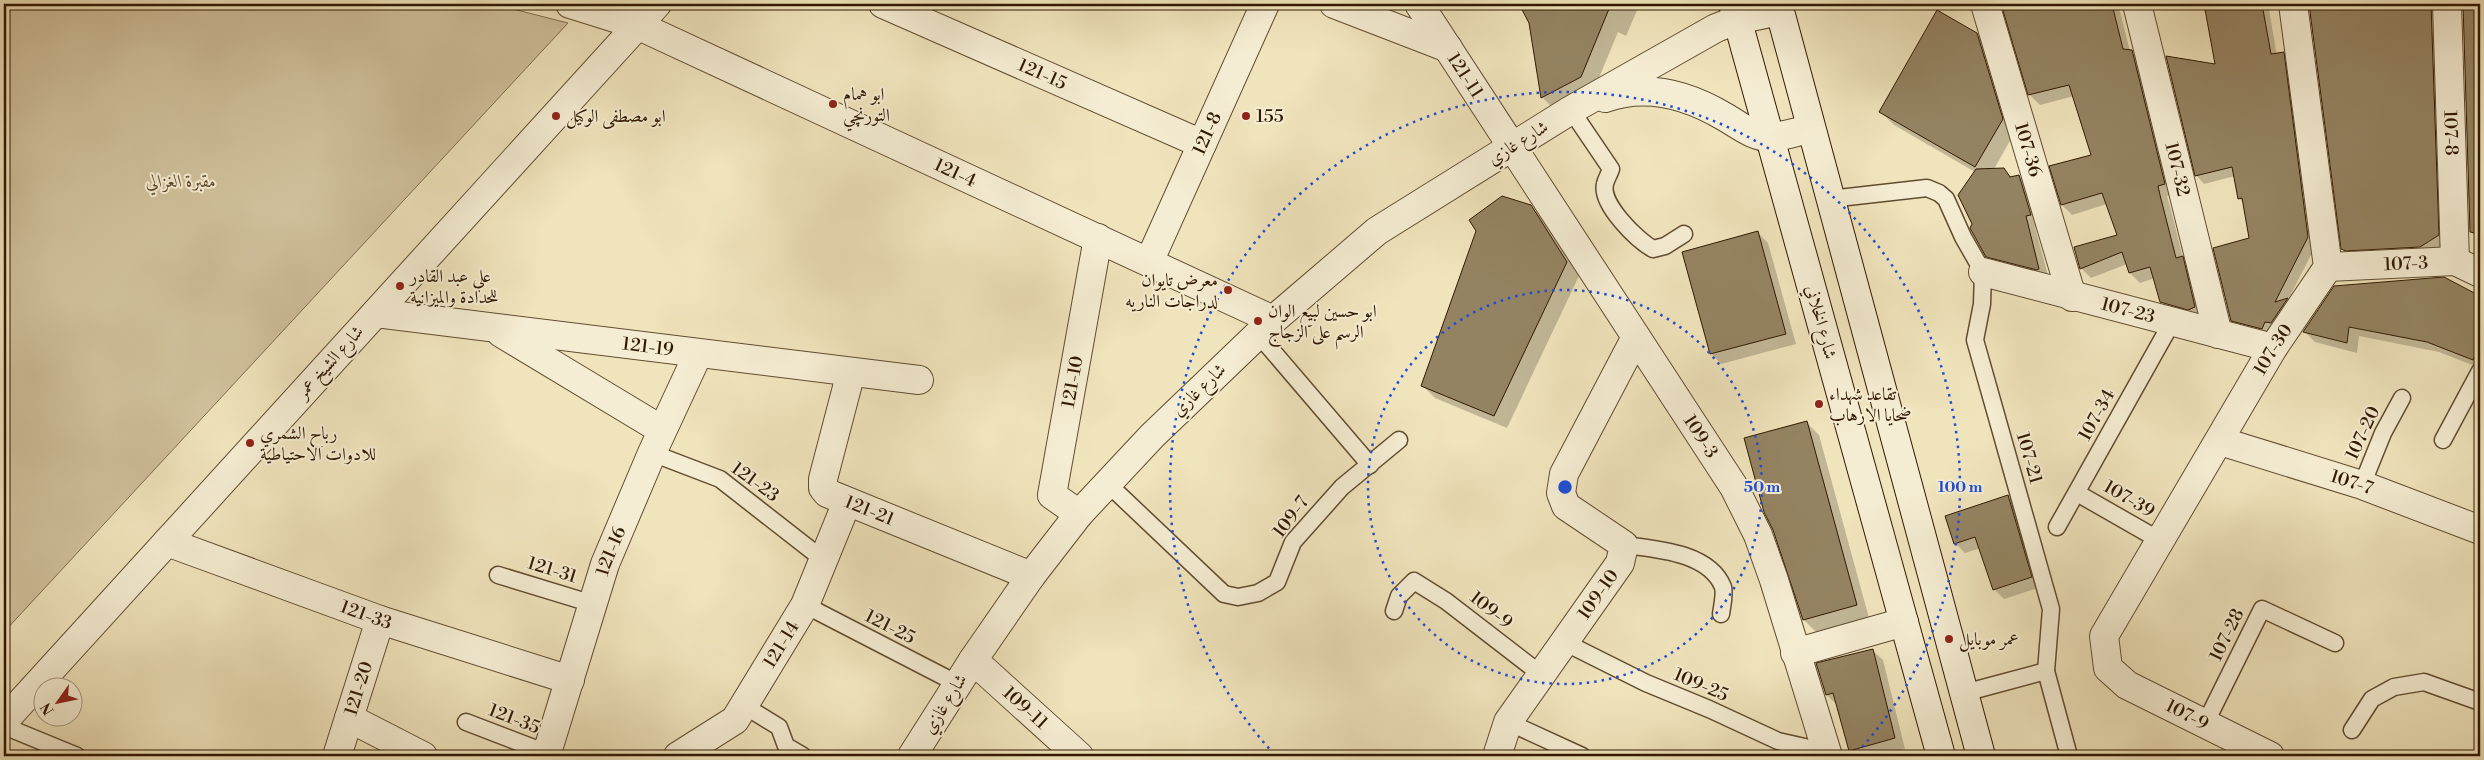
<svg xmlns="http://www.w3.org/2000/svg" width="2484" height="760" font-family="'Libre Bodoni',Amiri,serif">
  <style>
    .green { fill: #d0c19c; stroke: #806d4e }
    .shadow { fill: #0003 }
    .building { fill: #948362; stroke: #311901 }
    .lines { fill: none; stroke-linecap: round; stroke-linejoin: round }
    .service-casing { stroke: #614c30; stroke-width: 19 }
    .minor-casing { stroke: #614c30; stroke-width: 30 }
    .tertiary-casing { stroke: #614c30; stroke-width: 30 }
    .secondary-casing { stroke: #311901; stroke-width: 30 }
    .service { stroke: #f5edd3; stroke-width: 16 }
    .minor { stroke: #f5edd3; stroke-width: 28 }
    .tertiary { stroke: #f5edd3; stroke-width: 28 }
    .secondary { stroke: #f5edd3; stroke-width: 28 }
    .ring { fill: none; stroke: #1d4ed8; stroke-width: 2.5; stroke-dasharray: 2.5 5 }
    .poi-dot { fill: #8f2418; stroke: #f5edd3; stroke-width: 2 }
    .labels { text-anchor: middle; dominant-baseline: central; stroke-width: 4; stroke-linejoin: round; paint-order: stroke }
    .street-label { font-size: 18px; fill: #311901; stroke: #f5edd3 }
    .poi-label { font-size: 18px; fill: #311901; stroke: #f5edd3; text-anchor: start }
    .park-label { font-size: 18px; font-style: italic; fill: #614b30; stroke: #f5edd3 }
    .centre { fill: #1d4ed8; stroke: #f5edd3; stroke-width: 2.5 }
    .ring-label { font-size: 15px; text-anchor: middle; font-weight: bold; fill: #1d4ed8; stroke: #f5edd3; stroke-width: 4; stroke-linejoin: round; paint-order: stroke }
  </style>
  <rect width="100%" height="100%" fill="#f0e4bc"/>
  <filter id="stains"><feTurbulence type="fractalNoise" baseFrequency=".004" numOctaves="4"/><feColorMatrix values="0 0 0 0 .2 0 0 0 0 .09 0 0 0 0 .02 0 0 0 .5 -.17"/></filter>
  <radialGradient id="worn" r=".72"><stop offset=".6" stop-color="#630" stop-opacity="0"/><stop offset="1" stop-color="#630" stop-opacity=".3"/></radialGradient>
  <path class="green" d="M4,4h489l75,19 -564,609z"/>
  <g class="shadow">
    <path d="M1519,4h115l4,4 -12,28 -8,-4 -24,58 -39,20 -13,-13 -12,-74z"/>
    <path d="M2002,4h116l12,47 12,11 33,132 -8,2 3,10 13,52 9,9 13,50 -33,-5 -10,-10 -7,-24 -15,5 -10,-10 -3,-9 -36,14 -10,-10 37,-32 -11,-32 -35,11 -10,-10 -11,-38 42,-11 -19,-60 -34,9 -10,-10z"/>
    <path d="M2206,4h62l11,64 6,-1 8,8 23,170 -28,55 7,7 -25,29 -30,-8 -8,-8 19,-81 -7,-36 -5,-5 -4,-22 -31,8 -7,-8 -30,-119 49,9z"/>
    <path d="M2310,4h139l1,242 -18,12 -78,2 -12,-12z"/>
    <path d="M2464,4h16v237l-9,-9z"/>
    <path d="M1977,34l13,14 25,84 -21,37h10l8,9 7,-2 10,10 12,39 -6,2 14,52 -52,-12 -10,-11 -14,-32 2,-52 -81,-47 -13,-13z"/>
    <path d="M1531,206l13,14 35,56 -72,152 -72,-30 -13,-13 56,-154z"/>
    <path d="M1758,233l10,10 28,101 -75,20 -10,-11z"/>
    <path d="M2444,278l36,20v70l-41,-16 -80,-16 -2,17 -42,-11 -10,-10z"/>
    <path d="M1806,422l13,13 50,183 -52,15 -13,-13z"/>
    <path d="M2008,497l10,10 23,80 -37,12 -10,-10 -13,-41 -16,5 -10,-10z"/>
    <path d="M1872,650l11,10 22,89 -28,7h-21l-5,-6 -14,-45 -10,-10 -9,-31z"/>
  </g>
  <g class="building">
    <path d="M1519,4h92l-30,73 -40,21 -12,-75z"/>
    <path d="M2001,4h111l11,45 9,1 33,134 -7,2 2,9 16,63 7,-2 12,51 -7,3 -28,-8 -10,-35 -21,6 -7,-21 -42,17 -6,-22 43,-12 -15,-42 -41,12 -12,-39 42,-11 -22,-70 -41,10z"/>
    <path d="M2204,4h58l9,50 13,-2 24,185 -33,65 13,-4 -17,25 -6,-1 -3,7 -31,-8 -18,-73 36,-10 -7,-40 -4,1 -6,-32 -37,9 -29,-120 49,8z"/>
    <path d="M2309,4h122l8,231 -19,12 -74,4 -5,-2z"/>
    <path d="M2463,4h17v230l-10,-2z"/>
    <path d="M1937,10l40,23 26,86 -28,48 -96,-55z"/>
    <path d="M2004,168l6,9 9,-2 12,40 -5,1 13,53 -2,1 -51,-13 -16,-29 2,-4 -14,-29 18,-26z"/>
    <path d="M1502,196l29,9 36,57 -73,154 -73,-30 55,-155 -7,-11z"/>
    <path d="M1758,231l28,103 -76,20 -28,-102z"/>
    <path d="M2444,277l36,19v48l-7,16 -46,-18 -78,-15 -2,16 -44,-11 31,-46z"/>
    <path d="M1807,421l50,184 -54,15 -30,-90 -9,-18 -20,-74z"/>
    <path d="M2008,495l24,82 -39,13 -18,-53 -21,7 -9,-28z"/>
    <path d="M1873,649l22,89 -46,13 -16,-58 -7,2 -10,-32z"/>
  </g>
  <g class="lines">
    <g class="service-casing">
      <g id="service">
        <path d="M1571,110l40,59c-2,6 -5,10 -6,15 -5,20 32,56 48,65l12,-3 19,-12"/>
        <path d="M1830,199l97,-11 12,5 7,6 17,38 20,35 -1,32 -7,36 76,269 -5,62 23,85"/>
        <path d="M1258,334l112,131"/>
        <path d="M2443,440l37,-69"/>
        <path d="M652,453l68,26 105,82"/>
        <path d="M1107,483l117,111 14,3 20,-4 19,-11 16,-40 49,-55 57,-47"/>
        <path d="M2362,485l21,-52 19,-35"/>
        <path d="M2077,493l84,48"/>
        <path d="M2057,527l115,-205"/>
        <path d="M1624,545c31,4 85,7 99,42 2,7 -1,20 -2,27"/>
        <path d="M498,575l95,29"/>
        <path d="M805,605l153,79"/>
        <path d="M1394,611l5,-15 15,-15 32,20 96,74"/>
        <path d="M1564,642l82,41 63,26 69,32 49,11"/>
        <path d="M1964,693l82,-22"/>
        <path d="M743,705l36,22 7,19 17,10"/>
        <path d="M466,722l81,31"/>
        <path d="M1508,722l74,34"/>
        <path d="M2205,724l57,-115 73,34"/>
        <path d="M4,726l73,30"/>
        <path d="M2352,730l20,-31 22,-12 30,-5 56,20"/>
      </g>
    </g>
    <g class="minor-casing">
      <g id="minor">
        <path id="s1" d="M570,4l67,21 636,295"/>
        <path id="s2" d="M883,4l319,140"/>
        <path d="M1334,4l114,44"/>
        <path id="s3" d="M1419,4l315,483 24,48 16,45 54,176"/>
        <path id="s4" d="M1985,4l87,293"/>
        <path id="s5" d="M2137,4l81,330"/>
        <path id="s6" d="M2447,4l8,257"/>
        <path d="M1605,98c42,-15 83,-3 120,19 14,8 28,20 45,20 13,0 28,-6 41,-8"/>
        <path id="s7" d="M1149,262l116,-258"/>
        <path id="s8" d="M2328,267l127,-6 25,12"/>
        <path id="s9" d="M1983,272l290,76"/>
        <path id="s10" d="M376,313l543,67"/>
        <path d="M501,333l161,97"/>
        <path id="s11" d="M851,372l-28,107v9l4,5 204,83"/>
        <path id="s12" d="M2220,441l142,44 118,45"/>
        <path id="s13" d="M1079,514l-27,-19 46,-257"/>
        <path id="s14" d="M167,542l213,78 190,60"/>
        <path d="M1795,653l109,-31"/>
        <path id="s15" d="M973,660l106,96"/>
        <path d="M349,718l74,38"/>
        <path id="s16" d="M337,756l43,-136"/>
        <path id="s17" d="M546,756l59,-192 47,-111 46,-99"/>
        <path id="s18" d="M678,756l57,-36 70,-115 42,-103"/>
        <path d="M912,756l61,-96 58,-84 48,-62 73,-78 121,-116 104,-89 194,-121 145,-82 21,-8 42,-9"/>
        <path id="s19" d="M1497,756l11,-34 112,-159 4,-18 -58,-39 -5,-13 3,-19 72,-137"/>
        <path id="s20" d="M2270,756l-143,-71 -19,-17 -4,-32 169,-288 55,-81 -35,-263"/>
      </g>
    </g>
    <g class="tertiary-casing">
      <path id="tertiary" d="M4,721l653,-717"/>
    </g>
    <g class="secondary-casing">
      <g id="secondary">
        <path d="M1733,4l208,752"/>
        <path d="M1778,4l203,752"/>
      </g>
    </g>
    <use href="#service" class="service"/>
    <use href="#minor" class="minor"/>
    <use href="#tertiary" class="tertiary"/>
    <use href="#secondary" class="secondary"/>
  </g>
  <g class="ring">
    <circle cx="1565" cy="487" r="197"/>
    <path d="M1274 754A395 395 0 1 1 1856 754"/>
  </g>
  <g class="poi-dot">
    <circle cx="833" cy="104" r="5"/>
    <circle cx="556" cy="116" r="5"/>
    <circle cx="1246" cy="116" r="5"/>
    <circle cx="400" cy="286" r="5"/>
    <circle cx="1228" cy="290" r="5"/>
    <circle cx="1258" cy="321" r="5"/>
    <circle cx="1819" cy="404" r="5"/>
    <circle cx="250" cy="443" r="5"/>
    <circle cx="1949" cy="639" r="5"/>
  </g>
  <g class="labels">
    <g class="street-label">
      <text stroke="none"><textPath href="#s2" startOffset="174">121-15</textPath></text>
      <text stroke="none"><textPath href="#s3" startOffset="85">121-11</textPath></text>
      <text stroke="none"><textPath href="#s6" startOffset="129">107-8</textPath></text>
      <text stroke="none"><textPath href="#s7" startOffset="141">121-8</textPath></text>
      <text transform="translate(1518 143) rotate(-32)">شارع غازي</text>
      <text stroke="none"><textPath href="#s4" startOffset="152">107-36</textPath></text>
      <text stroke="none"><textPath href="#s5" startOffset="170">107-32</textPath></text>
      <text stroke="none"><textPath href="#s1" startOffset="421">121-4</textPath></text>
      <text stroke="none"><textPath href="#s8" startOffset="78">107-3</textPath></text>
      <text stroke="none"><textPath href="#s9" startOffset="150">107-23</textPath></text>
      <text transform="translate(1821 322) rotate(75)">شارع الخلاني</text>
      <text stroke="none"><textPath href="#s10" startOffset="274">121-19</textPath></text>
      <text stroke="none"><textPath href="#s20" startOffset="550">107-30</textPath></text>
      <text transform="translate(330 362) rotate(-48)">شارع الشيخ عمر</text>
      <text stroke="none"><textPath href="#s13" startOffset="148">121-10</textPath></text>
      <text transform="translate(1199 390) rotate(-44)">شارع غازي</text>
      <text transform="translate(2097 415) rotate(-61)">107-34</text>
      <text transform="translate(2363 433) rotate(-65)">107-20</text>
      <text stroke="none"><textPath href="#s3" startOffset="516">109-3</textPath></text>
      <text transform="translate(2029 458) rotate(74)">107-21</text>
      <text transform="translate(755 482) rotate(36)">121-23</text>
      <text stroke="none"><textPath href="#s12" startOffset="138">107-7</textPath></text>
      <text transform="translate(2129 499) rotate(30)">107-39</text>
      <text stroke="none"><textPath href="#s11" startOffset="172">121-21</textPath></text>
      <text transform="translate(1291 517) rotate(-53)">109-7</text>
      <text stroke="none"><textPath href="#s17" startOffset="215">121-16</textPath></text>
      <text transform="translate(552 570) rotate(17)">121-31</text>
      <text stroke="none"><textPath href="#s19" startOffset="192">109-10</textPath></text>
      <text transform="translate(1491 610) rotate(38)">109-9</text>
      <text stroke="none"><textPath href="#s14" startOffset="212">121-33</textPath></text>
      <text transform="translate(890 627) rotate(27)">121-25</text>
      <text transform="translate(2227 635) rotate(-64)">107-28</text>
      <text stroke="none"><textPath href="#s18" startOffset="156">121-14</textPath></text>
      <text transform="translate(1701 685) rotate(23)">109-25</text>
      <text stroke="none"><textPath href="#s16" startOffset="71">121-20</textPath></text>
      <text transform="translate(945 704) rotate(-58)">شارع غازي</text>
      <text stroke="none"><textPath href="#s15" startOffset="71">109-11</textPath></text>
      <text transform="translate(2187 715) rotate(27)">107-9</text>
      <text transform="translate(514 719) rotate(21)">121-35</text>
    </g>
    <g class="poi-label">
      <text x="843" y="94">ابو همام<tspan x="843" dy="21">التورنچي</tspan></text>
      <text x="566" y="116">ابو مصطفى الوكيل</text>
      <text x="1256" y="116">155</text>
      <text x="410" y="276">علي عبد القادر<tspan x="410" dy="21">للحدادة والميزانية</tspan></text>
      <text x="1218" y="280" text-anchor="end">معرض تايوان<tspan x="1218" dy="21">لدراجات الناريه</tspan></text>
      <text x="1268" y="311">ابو حسين لبيع الوان<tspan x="1268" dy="21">الرسم على الزجاج</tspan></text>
      <text x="1829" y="394">تقاعد شهداء<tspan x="1829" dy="21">ضحايا الارهاب</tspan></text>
      <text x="260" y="433">رباح الشمري<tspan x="260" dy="21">للادوات الاحتياطية</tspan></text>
      <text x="1959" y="639">عمر موبايل</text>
    </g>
    <g class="park-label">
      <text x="181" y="181">مقبرة الغزالي</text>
    </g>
  </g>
  <circle cx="1565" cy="487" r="8" class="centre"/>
  <g class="ring-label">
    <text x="1762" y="492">50 m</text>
    <text x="1960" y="492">100 m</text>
  </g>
  <rect width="2484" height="760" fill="none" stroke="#f0e4bc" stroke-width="20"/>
  <rect x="5" y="5" width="2474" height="750" fill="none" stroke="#311901" stroke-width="2.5"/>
  <rect x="10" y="10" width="2464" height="740" fill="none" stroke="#311901"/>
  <g transform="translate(58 702) rotate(237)"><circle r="24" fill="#f5edd3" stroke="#a7987f"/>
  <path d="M0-4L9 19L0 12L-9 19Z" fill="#8f2418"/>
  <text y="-8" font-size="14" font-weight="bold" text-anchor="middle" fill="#311901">N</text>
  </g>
  <rect width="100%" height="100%" filter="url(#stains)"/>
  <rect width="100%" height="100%" fill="url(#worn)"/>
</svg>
